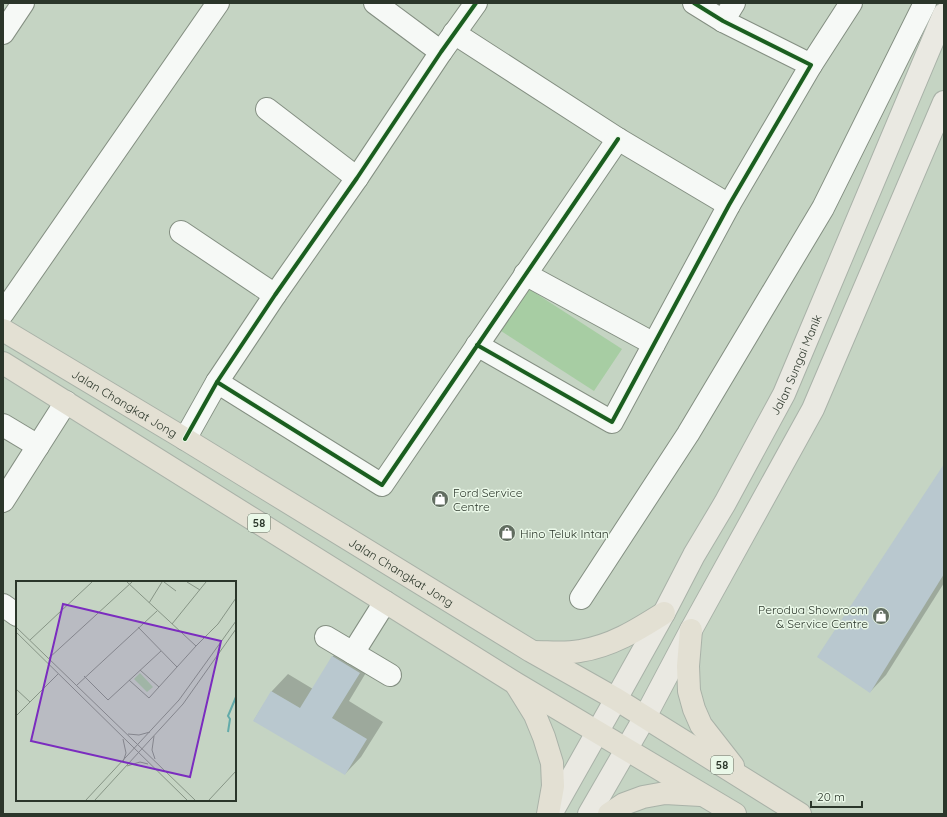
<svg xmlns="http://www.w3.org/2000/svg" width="947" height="817" font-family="Quicksand,sans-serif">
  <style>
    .green { fill: #a7cda3 }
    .shadow { fill: #0003 }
    .building { fill: #b9c8cf }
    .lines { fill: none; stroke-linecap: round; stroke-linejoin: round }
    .minor-casing { stroke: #848f82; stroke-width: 24 }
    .major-casing { stroke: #a9b2a8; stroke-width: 24 }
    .highway-casing { stroke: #a9b2a8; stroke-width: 24 }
    .minor { stroke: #f6f9f6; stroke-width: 22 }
    .major { stroke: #eae9e2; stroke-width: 22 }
    .highway { stroke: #e3e0d3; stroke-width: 22 }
    .cycleway-casing { stroke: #eaf8e8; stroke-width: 6 }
    .cycleway { stroke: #1b5e20; stroke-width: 4 }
    .labels { text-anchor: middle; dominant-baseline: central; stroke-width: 3; stroke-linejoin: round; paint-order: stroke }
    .shield { fill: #eaf8e8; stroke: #647063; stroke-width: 1 }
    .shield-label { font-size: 11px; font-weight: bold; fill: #2b362a }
    .street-label { font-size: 12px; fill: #2b362a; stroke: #eaf8e8 }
    .poi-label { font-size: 12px; fill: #2b362a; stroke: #eaf8e8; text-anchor: start }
    .inset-river { fill: none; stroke: #63abaa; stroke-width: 2 }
    .inset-road { fill: none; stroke: #879586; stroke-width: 1 }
    .view { fill: #7b2cbf; fill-opacity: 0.15; stroke: #7b2cbf; stroke-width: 2 }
    .inset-edge { fill: none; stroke: #2b362a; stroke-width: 2 }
  </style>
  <rect width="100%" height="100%" fill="#c5d4c3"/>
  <path class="green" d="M529,289l93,60 -28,42 -93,-60z"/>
  <g class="shadow">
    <path d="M944,466v117l-58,92 -16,17z"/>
    <path d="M350,640l26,16 -27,45 34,21 -22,35 -16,17 -91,-54 18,-29 16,-17 25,15 20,-33z"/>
  </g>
  <g class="building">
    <path d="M944,464v110l-74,119 -53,-36z"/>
    <path d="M332,656l28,17 -28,45 35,21 -22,36 -92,-54 18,-30 29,17z"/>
  </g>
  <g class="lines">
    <g class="minor-casing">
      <g id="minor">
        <path d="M375,3l66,49"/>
        <path d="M723,21l11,-18"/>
        <path d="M3,33l20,-30"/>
        <path d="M454,33l164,106 111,66"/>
        <path d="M811,65l40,-62"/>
        <path d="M267,109l90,69"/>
        <path d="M181,232l94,63"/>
        <path d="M525,274l129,70"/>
        <path d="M3,313l215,-310"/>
        <path d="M477,345l135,77 117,-217 82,-140 -88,-44 -29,-18"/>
        <path d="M217,382l165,103 236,-346"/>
        <path d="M3,425l35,21"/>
        <path d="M185,439l32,-57 58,-87 82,-117 84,-126 35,-49"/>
        <path d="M3,501l63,-99"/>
        <path d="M581,598l107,-164 135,-226 102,-205"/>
        <path d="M3,605l14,10"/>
        <path d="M326,637l27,16 32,-51"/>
        <path d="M353,653l37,22"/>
      </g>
    </g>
    <g class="major-casing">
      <g id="major">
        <path id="s1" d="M551,814l65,-115 48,-86 30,-58 31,-52 59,-109 160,-380"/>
        <path d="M589,814l56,-97 46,-87 122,-221 131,-307"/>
      </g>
    </g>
    <g class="highway-casing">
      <g id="highway">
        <path id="s2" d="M3,330l182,109 346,212 85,48 184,115"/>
        <path d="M3,363l512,320 220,131"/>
        <path d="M691,630l-3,36 1,25 5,18 7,16 32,41"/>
        <path d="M534,652c15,0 31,2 46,-1 32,-5 57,-21 84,-38"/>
        <path d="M517,686l18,29 9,22 8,26 1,23 -5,28"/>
        <path d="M609,814l15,-10 19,-7 22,-4 36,2"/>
      </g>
    </g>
    <use href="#minor" class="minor"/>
    <use href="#major" class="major"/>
    <use href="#highway" class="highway"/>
    <g class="cycleway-casing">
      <g id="cycleway">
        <path d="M477,345l135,77 117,-217 82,-140 -88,-44 -29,-18"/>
        <path d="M217,382l165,103 236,-346"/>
        <path d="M185,439l32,-57 58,-87 82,-117 84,-126 35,-49"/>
      </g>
    </g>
    <use href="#cycleway" class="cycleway"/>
  </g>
  <defs>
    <g id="shop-disc" transform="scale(0.9)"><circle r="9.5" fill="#616d60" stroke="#eaf8e8"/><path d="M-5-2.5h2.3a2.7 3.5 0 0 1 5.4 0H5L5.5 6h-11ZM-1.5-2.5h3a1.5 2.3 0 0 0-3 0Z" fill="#fff"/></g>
  </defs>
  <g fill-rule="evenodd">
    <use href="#shop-disc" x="440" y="499"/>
    <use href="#shop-disc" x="507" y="533"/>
    <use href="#shop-disc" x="881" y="616"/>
  </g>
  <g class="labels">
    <g class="shield">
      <rect x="248" y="514" width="22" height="18" rx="3"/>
      <rect x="711" y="756" width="22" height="18" rx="3"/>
    </g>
    <g class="shield-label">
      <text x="259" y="523">58</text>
      <text x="722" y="765">58</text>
    </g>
    <g class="street-label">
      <text stroke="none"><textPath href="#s1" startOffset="512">Jalan Sungai Manik</textPath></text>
      <text stroke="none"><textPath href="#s2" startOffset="142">Jalan Changkat Jong</textPath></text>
      <text stroke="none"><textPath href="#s2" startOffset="466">Jalan Changkat Jong</textPath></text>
    </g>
    <g class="poi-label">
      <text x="453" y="492">Ford Service<tspan x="453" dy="14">Centre</tspan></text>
      <text x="520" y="533">Hino Teluk Intan</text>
      <text x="868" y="609" text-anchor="end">Perodua Showroom<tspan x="868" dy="14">&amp; Service Centre</tspan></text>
    </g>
  </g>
  <g transform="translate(16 581)">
    <rect width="220" height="220" fill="#c5d4c3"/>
    <path d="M124,92l13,14 -6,5 -13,-13z" fill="#a7cda3"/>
    <path class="inset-river" d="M212,151l2,-13 -2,-3 8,-19"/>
    <path class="inset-road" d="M111,1l69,64 -47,52 -20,-18M148,1l12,9M171,1l13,8M133,22l13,-21M156,43l34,-42M0,46l179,173M122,46l39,40M0,51l171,168M14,59l62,-58M180,65l22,-22 18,-26M33,77l83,-76M124,89l19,17M68,95l24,24 53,-49M61,104l80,-74M0,108l14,13M0,135l42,-42M112,153l11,1 11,-3M138,155l-2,14 3,9M107,181l3,-9 -3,-14M111,185l13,-4 8,2M70,219l93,-100 57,-79M79,219l88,-96 53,-75M193,219l27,-29"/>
    <path class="view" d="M47,23l158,37 -31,136 -159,-36z"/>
    <rect width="220" height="220" class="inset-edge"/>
  </g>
  <rect width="947" height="817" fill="none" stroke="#2b362a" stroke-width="8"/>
  <path d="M811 801v6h51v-6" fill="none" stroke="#2b362a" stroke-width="2"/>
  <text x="817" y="801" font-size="12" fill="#2b362a" stroke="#eaf8e8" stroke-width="3" paint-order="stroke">20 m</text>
</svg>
